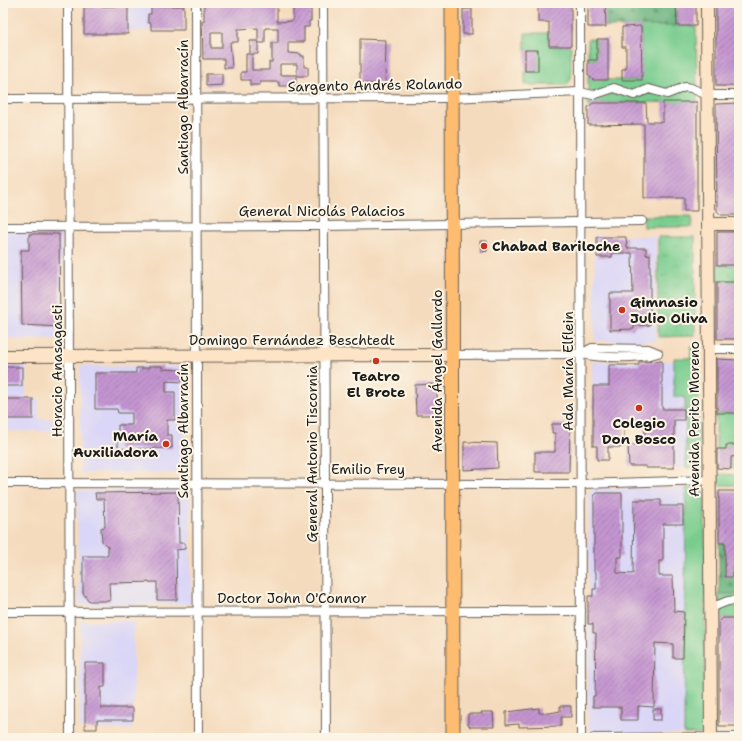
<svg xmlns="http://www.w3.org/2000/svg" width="742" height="741" font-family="'Shantell Sans',sans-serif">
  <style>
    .built { fill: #dad6f7 }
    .grass { fill: url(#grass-dots); stroke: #4a7455 }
    .forest { fill: url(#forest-firs); stroke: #3f664a }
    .park { fill: url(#park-tufts); stroke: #4a7455 }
    .garden { fill: #78cc8e; stroke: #4a7455 }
    .building { fill: url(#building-hatch); fill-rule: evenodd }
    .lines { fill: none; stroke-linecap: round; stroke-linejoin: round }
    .street-casing { stroke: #685f55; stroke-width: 10 }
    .secondary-casing { stroke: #685f55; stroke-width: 14 }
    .primary-casing { stroke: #685f55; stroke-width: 15 }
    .street { stroke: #fff; stroke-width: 8 }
    .secondary { stroke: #fee4c6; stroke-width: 12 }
    .primary { stroke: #fdbc70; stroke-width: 13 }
    .poi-dot { fill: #c8321e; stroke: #fcf5e5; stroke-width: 1.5 }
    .labels { text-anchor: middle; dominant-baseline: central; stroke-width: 4; stroke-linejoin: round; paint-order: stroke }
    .street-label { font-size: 14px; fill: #1c1c1c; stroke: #fcf5e5 }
    .poi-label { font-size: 14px; font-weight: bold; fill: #1c1c1c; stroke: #fcf5e5; text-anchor: start }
  </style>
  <defs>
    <pattern id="grass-dots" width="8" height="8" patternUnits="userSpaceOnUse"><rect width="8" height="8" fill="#78cc8e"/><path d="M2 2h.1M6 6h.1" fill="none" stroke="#67af7a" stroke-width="1.8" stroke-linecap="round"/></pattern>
    <pattern id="forest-firs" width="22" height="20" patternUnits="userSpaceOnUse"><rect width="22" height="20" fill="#62b079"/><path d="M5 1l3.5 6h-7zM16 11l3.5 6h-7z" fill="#508e62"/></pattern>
    <pattern id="park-tufts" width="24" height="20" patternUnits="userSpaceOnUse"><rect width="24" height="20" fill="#78cc8e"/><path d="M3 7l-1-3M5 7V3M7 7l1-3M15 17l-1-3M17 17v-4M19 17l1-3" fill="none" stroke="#67af7a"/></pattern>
    <pattern id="building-hatch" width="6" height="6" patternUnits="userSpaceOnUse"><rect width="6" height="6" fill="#c595d1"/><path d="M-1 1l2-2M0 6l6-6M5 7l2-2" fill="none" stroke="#9f79a9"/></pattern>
  </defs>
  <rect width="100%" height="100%" fill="#fcf5e5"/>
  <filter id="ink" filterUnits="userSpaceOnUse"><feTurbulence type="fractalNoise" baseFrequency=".025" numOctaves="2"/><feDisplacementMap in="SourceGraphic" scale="8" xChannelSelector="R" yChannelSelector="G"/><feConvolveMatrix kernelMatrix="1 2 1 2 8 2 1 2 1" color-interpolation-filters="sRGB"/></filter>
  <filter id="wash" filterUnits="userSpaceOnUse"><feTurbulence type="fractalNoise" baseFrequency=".012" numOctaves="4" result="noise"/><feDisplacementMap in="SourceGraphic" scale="16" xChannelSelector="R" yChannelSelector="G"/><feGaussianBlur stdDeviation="0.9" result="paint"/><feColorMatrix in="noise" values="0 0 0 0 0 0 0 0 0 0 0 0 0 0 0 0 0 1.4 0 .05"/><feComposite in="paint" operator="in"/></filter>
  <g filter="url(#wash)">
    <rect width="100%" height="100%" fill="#f5dbbe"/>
    <g class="built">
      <path d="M128,6h56v24l-56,1z"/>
      <path d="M3,231l59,1 -1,108 -58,-1z"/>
      <path d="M594,236h62v105h-61z"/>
      <path d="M674,361v36h11l1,71h-40l-1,-43h-52l-1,-63z"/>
      <path d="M3,362h23v36l13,1v20h22v12h-57l-1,11z"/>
      <rect x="80" y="366" width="105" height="107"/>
      <path d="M594,488h92l-2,246 -90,-1 -6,-5 1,-236z"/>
      <path d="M190,489l1,115 -112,1 -2,-114z"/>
      <path d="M80,621h54l-1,108h-53z"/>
    </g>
    <g class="grass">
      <rect x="588" y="39" width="9" height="21"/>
      <rect x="717" y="265" width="22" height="17"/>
    </g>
    <g class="forest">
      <path d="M605,3h71l1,23 -71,1z"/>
      <path d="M719,543h6v22h12v-22h2v51h-20z"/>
    </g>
    <path class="park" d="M658,237h37v99l-37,1z"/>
    <g class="garden">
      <path d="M641,26h55l1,76 -104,1 -5,4v-32l5,5h48z"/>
      <path d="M525,33h24v13h22v33l-4,6h-42v-14h13l-13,-21z"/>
      <path d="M643,216h49v11h-48z"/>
      <path d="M691,346h7l1,111h-5v11h-8l-1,-71h-11v-39h17z"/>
      <path d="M716,413h23v56h-8v-12l6,-1v-11h-11v4h-10z"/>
      <path d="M718,474l21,1v10h-21z"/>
      <path d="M686,488l15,1 4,4v237l-4,4h-17z"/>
      <path d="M719,594h20v24h-16l-4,4z"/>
    </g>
    <g id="blocks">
      <g class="building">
        <path d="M204,3h73v19l16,-1v-18h14v6h4v12h-2v6h-5v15h-16v11l13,1v2h3v11h4v9h-11v-12h-17v11h16v11h-17v-4h-19v3h-10v-5h-9v-8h5v-18h4v-13h8v13h-6v16h17v-8h3v-19h6v-15h-13v15h-7v-15l-20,1v13h-8l2,26h-8v-9h-21l-1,-38h2zM211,32h11v16h-11z"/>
        <path d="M538,3h33v43h-22v-24h-11z"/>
        <path d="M588,3h17l1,24h-18z"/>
        <path d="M676,3h20v23h-19z"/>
        <rect x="716" y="5" width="23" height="81"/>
        <path d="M128,6v28h-44v-27z"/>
        <path d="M151,6h33v24h-33v-7h-3v-9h3z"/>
        <rect x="463" y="9" width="9" height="25"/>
        <path d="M641,26l1,54h-20v-11h4v-22h-4v-20z"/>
        <path d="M360,39l26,1 -1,44 -25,-1z"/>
        <path d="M597,39h11v41h-15l-5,-5v-15h9z"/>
        <rect x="525" y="50" width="13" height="21"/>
        <path d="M206,74h16v11l-16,1z"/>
        <path d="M663,102h34v109h-13v-13h-40v-74l-56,1v-18l5,-4h53l1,19h16z"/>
        <path d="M739,103v112h-18l-4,-4 -1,-107z"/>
        <rect x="717" y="232" width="22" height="33"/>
        <path d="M29,234h30l1,93 -38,-2 -1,-75h8z"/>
        <path d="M597,237h29l1,11h19v7l4,-1v71l-16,1v3l-24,1v-37h23l-1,-40h-20v4h-15z"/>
        <path d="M480,241h7v10l-6,1z"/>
        <rect x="717" y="282" width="22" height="57"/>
        <path d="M717,359l22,1v53h-22z"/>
        <path d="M662,361v48h22v11h-10v48h-28v-2h-17l-1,-21h17v-20h-21v22h-16v13h-11v-14h-4v-60h16v-21h30v-3z"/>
        <path d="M149,366h13v3l19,1 1,12 -16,-1v11h9v28h-8v15h5v13l-54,1v-24h14v-12h-14l-1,-4h-22v-36h41v-5h13z"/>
        <rect x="3" y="367" width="19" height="19"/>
        <path d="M437,384v31h-21l-1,-30z"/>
        <rect x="3" y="399" width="30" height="20"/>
        <path d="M552,424h18l-1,48h-34v-20h20v-19h-3z"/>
        <path d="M464,442l33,1 1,25 -34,2z"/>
        <path d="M726,445h11v11l-6,1v12l-14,-1v-19h9z"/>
        <path d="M719,491h20v52h-2v22h-4v12h-8v-34h-6z"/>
        <path d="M178,492l1,51h6v6l-9,1 1,50h-20v-18l-48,1 1,18h-21l-6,-8v-37h25v-9l-6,-6 -1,-13 4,-1 -1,-28h-8l-1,-6z"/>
        <path d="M597,493h25v64h-5v16l16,1 1,-74h27v6h22v18h-20v37h-4v15h14l1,35 10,1 -1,46h-10v-14l-18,-1 -1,64 -16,-1v14h-17v-13h-28v-11h2l1,-63h-3v-9h-5v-28h5v-7h3v-17h-2v-76z"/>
        <path d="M723,618h16v108h-20v-104z"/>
        <path d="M85,663h20v24h-4v21h32v12h-36v9h-12z"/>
        <path d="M560,706h11v11h-10v9l-42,1v-3l-13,1v-13l33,-4v5h11l10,-2z"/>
        <rect x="653" y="709" width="8" height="11"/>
        <path d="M481,712h12l1,15h-24l-2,-3v-10h14z"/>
      </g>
    </g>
  </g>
  <g filter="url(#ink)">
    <use href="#blocks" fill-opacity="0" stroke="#685f55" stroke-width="1"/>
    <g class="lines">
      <g class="street-casing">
        <g id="street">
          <path d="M68,3l2,735"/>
          <path d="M196,3l2,735"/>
          <path d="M323,3l3,735"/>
          <path d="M580,3l1,735"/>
          <path d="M3,99l449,-1 128,-6 13,3 21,-7 20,7 15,-6 18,5 18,-7 6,1 16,7h32"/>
          <path d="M3,227l321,-1 318,-5"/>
          <path d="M592,348l56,1 10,4c-20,6 -56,5 -77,1z"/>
          <path d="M709,349h30"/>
          <path d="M453,355l128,-1"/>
          <path d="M3,483l579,1 127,-4"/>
          <path d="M710,607c11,-1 18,-10 29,-5"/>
          <path d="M3,612l578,-1"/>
          <path d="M594,738l145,-1"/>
        </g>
      </g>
      <g class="secondary-casing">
        <g id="secondary">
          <path d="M707,3l4,735"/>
          <path d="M708,224h31"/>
          <path d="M3,356l450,-1"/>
        </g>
      </g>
      <g class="primary-casing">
        <path id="primary" d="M452,3l1,735"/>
      </g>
      <use href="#street" class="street"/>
      <use href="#secondary" class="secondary"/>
      <use href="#primary" class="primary"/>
    </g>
  </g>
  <g class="poi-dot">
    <circle cx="484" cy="246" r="4"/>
    <circle cx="622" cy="310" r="4"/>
    <circle cx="376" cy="361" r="4"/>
    <circle cx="639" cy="408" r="4"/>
    <circle cx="166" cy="444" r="4"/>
  </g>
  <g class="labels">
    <g class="street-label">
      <text transform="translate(375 85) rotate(-1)">Sargento Andrés Rolando</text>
      <text transform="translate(183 107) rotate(-90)">Santiago Albarracín</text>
      <text x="322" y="211">General Nicolás Palacios</text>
      <text x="292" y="340">Domingo Fernández Beschtedt</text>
      <text transform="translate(57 371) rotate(-90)">Horacio Anasagasti</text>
      <text transform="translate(437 371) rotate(-90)">Avenida Ángel Gallardo</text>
      <text transform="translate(568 371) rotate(-90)">Ada María Elflein</text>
      <text transform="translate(694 419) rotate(-90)">Avenida Perito Moreno</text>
      <text transform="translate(183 431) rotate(-90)">Santiago Albarracín</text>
      <text transform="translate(312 454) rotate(-90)">General Antonio Tiscornia</text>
      <text x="368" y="469">Emilio Frey</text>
      <text x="292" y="598">Doctor John O'Connor</text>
    </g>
    <g class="poi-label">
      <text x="492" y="246">Chabad Bariloche</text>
      <text x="630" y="302">Gimnasio<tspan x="630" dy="16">Julio Oliva</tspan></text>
      <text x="376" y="376" text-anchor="middle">Teatro<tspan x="376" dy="16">El Brote</tspan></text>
      <text x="639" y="423" text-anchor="middle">Colegio<tspan x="639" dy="16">Don Bosco</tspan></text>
      <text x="158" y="436" text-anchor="end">María<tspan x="158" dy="16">Auxiliadora</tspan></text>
    </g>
  </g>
  <rect width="742" height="741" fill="none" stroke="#fcf5e5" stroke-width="16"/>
</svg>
